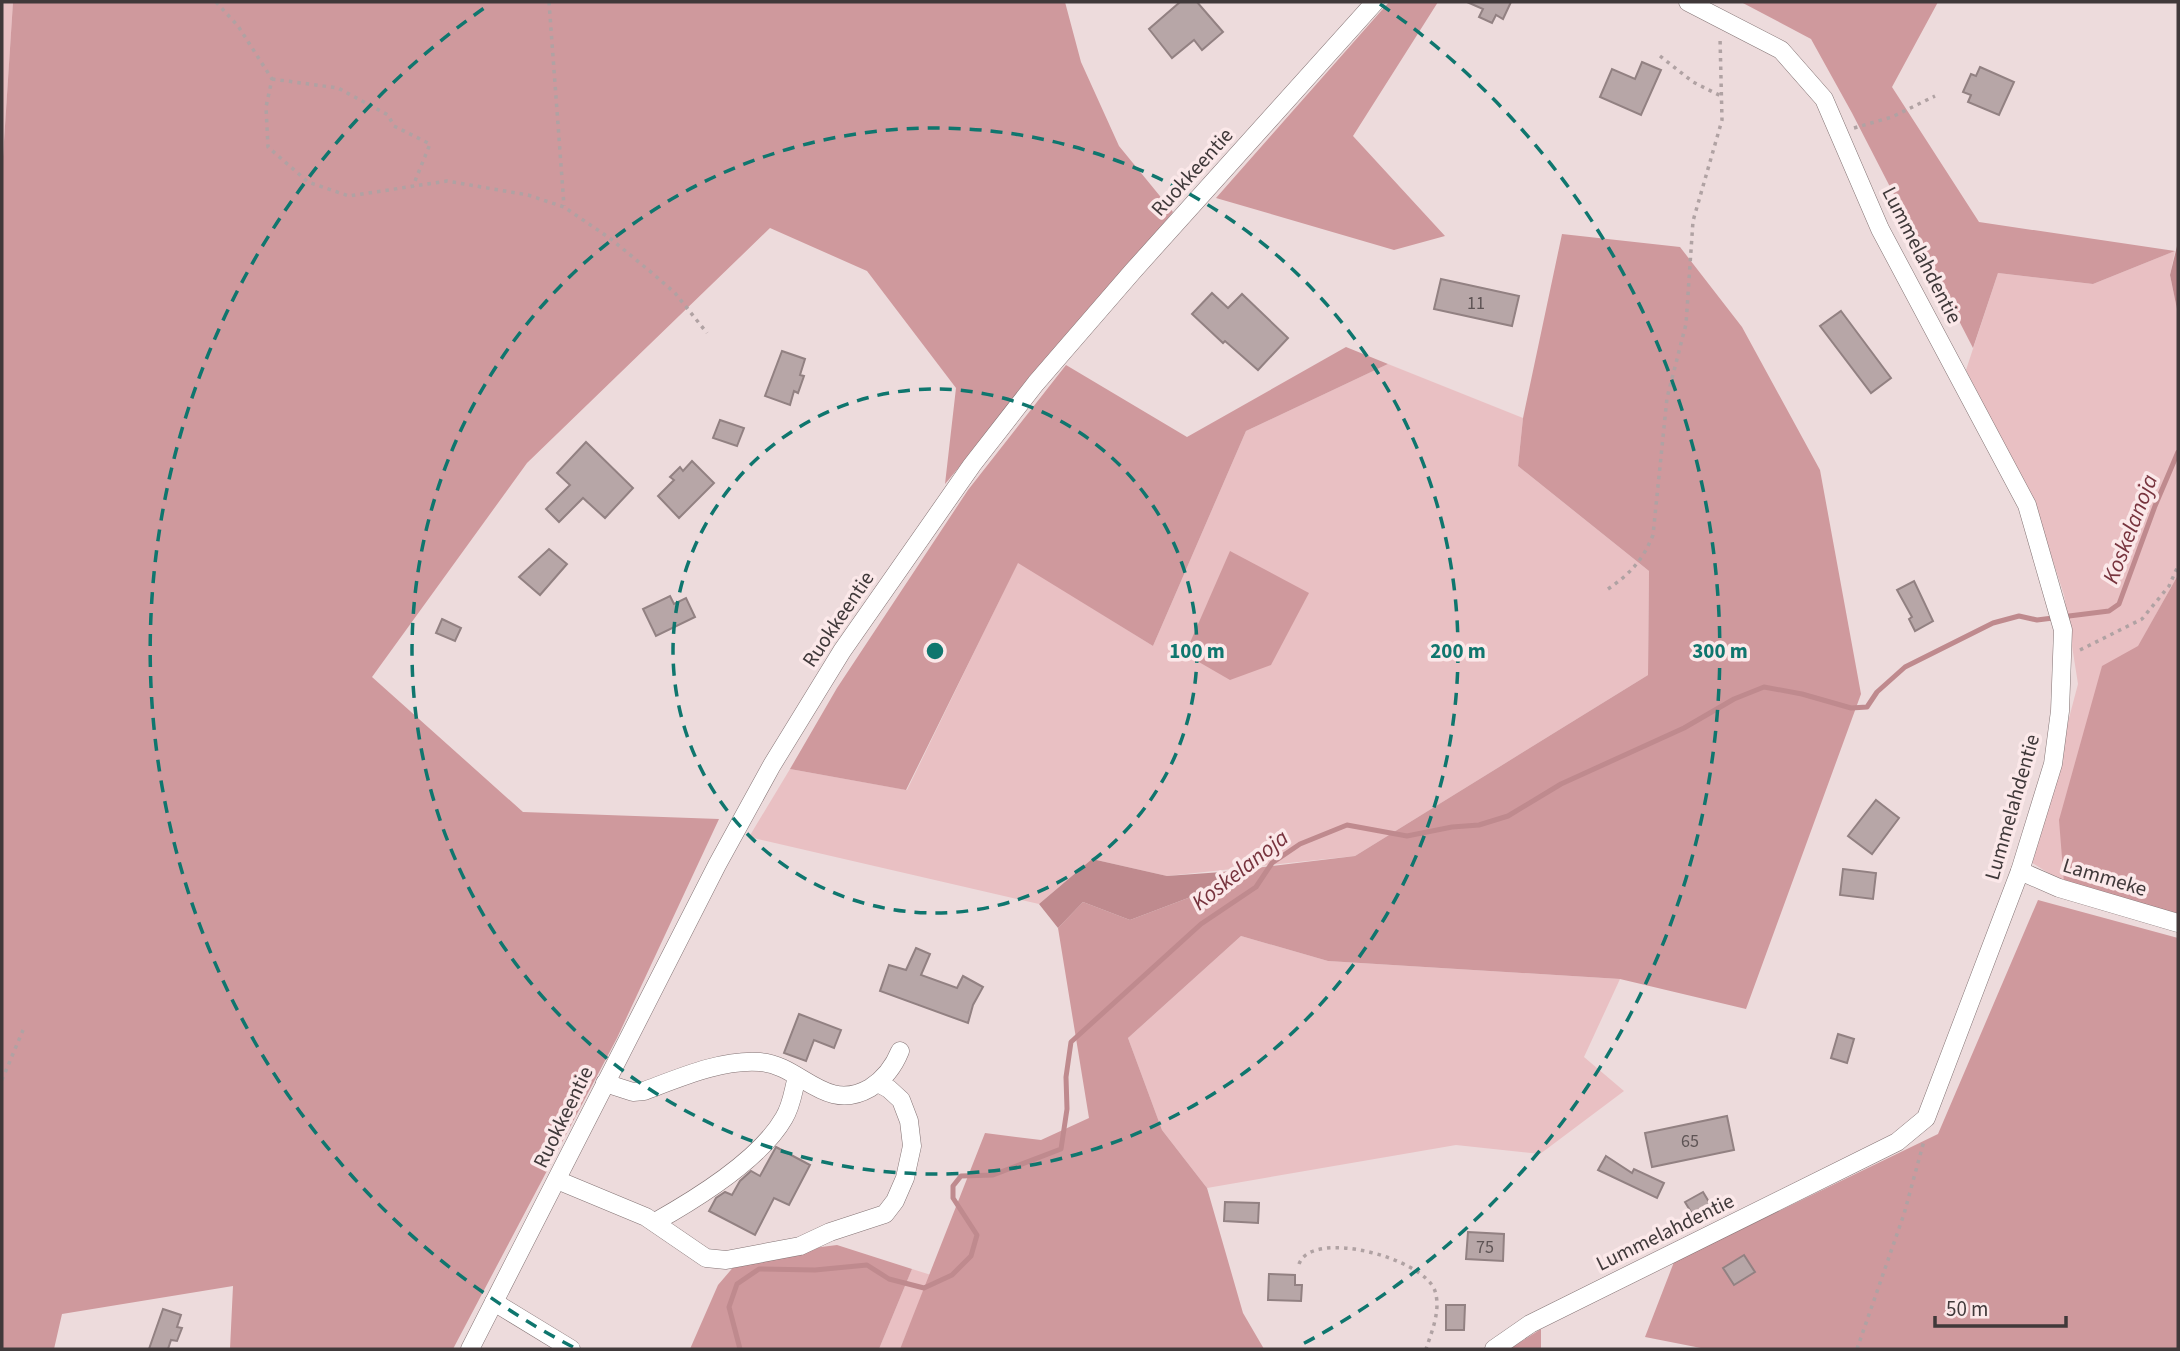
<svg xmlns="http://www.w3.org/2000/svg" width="2180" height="1351" font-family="'Source Sans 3',sans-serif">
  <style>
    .green { fill: #e9c0c3 }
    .forest { fill: #cf999d }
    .water { fill: #bf8a8e }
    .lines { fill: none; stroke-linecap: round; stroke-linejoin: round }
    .stream { stroke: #bf8a8e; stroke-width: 5 }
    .building { fill: #b7a6a7; stroke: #928182; stroke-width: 2 }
    .minor-casing { stroke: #837374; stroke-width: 19 }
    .path { stroke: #b0a2a3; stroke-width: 3.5; stroke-dasharray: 3.5 5; stroke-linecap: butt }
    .minor { stroke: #fff; stroke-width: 18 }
    .ring { fill: none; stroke: #0f766e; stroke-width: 3.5; stroke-dasharray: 12 9 }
    .labels { text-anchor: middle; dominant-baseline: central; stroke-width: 7; stroke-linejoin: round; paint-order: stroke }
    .number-label { font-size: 18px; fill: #5e5455 }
    .street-label { font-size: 21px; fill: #40393a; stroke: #fbe8e9 }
    .water-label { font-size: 23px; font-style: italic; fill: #77333d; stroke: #fbe8e9 }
    .centre { fill: #0f766e; stroke: #fbe8e9; stroke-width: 3.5 }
    .ring-label { font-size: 21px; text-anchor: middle; font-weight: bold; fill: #0f766e; stroke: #fbe8e9; stroke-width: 7; stroke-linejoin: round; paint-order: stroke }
  </style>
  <rect width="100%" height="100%" fill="#eddbdc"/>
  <g class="green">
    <path d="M2,2h11l-11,170z"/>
    <path d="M2175,251l-5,24 8,39v261l-40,72 -36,20 -38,216 -33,-21 47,-178 -14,-89 -25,-77 -73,-148 32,-97 95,11z"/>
    <path d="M1388,364l135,54 -5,48 131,105 -1,104 -293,181 -188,20 -75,-17 -53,45 -290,-67 41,-68 117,21 111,-228 135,84 93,-215z"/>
    <path d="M1241,936l87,25 292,18 -36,78 40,34 -84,63 -84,-9 -249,43 -45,-58 -34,-92z"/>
    <path d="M912,1269l19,6 -31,74h-21z"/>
  </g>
  <g class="forest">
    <path d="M13,2h1052l16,60 38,84 54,66 -228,272 11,-96 -89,-117 -97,-43 -243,235 -155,214 151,135 196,7 -102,219 -164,311h-223l3,-63 -171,28 -8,35h-52v-1177z"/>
    <path d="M1389,2h49l-85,134 92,100 -51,14 -178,-52z"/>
    <path d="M1741,2h197l-46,85 87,135 196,29 -82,33 -95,-11 -25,75 -121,-235 -41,-74z"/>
    <path d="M1562,234l118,13 62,80 78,143 41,224 -115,315 -126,-30 -292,-18 -87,-25 -113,102 34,92 45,58 36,125 21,36h-364l85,-216 56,7 48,-22 -31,-190 25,-26 47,18 87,-33 5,-15 133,-16 293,-181 1,-104 -131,-105 5,-48z"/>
    <path d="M1346,347l42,17 -142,67 -93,215 -135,-83 -112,227 -116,-21 47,-81 131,-198 98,-125 121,72z"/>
    <path d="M1230,551l79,42 -38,72 -41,15 -45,-26z"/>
    <path d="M2178,575v340l-114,-32 -5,-63 43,-154 36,-20z"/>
    <path d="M2038,900l140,38v411h-472l-61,-12 29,-75 264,-128z"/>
    <path d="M837,1245l75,24 -33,80h-189l28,-64 24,-28z"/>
    <path d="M1541,1329v20h-32z"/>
  </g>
  <g class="water">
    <path d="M2178,242v72l-8,-39z"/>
    <path d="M1092,859l75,17 55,-4 -5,15 -87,33 -47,-18 -25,26 -19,-24z"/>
  </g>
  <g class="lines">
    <path class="stream" d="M740,1349l-11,-42 8,-23 22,-15 56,1 52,-5 22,14 35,9 28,-13 19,-19 6,-21 -24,-37v-12l8,-10 32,-1 68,-26 6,-40 -1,-32 5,-35 130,-118 55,-37 16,-24 28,-19 47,-19 60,11 45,-9 27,-2 29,-9 53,-32 123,-56 50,-29 30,-12 38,7 49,14 16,-1 10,-15 28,-25 88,-44 26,-7 18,4 72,-9 10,-7 36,-98 23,-54"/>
  </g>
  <g class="building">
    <path d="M1180,2h17l26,30 -21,18 -8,-10 -22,18 -23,-29z"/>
    <path d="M1467,2h44l-8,17 -7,-4 -4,8 -13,-6 4,-8z"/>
    <path d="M1642,62l19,8 -20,45 -41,-18 12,-28 23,10z"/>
    <path d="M1980,67l34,15 -15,33 -31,-13 3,-7 -8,-3 8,-18 5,2z"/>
    <path d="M1441,279l78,17 -7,30 -78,-17z"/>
    <path d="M1212,293l16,15 14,-14 46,44 -30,32 -33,-29 -2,2 -31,-29z"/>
    <path d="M1841,311l50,67 -20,15 -51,-67z"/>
    <path d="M782,351l23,8 -5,16 4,1 -6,17 -4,-2 -4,14 -25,-9z"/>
    <path d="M720,420l24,8 -7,18 -24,-8z"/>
    <path d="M586,442l47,46 -28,30 -22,-20 -24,24 -13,-13 24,-24 -13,-12z"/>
    <path d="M692,461l22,22 -35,35 -21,-22 16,-16 -4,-3 10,-10 3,4z"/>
    <path d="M549,549l18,15 -27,31 -21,-18z"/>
    <path d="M1914,581l19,40 -18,10 -6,-12 3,-2 -15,-27z"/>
    <path d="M670,596l4,8 12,-6 9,19 -39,19 -13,-27z"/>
    <path d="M442,619l19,9 -6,13 -19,-8z"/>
    <path d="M1876,800l23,18 -27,36 -24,-18z"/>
    <path d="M1843,869l33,4 -3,26 -33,-4z"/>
    <path d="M916,948l14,6 -9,21 36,13 6,-12 20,11 -10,18 -5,18 -88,-32 9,-26 17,5z"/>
    <path d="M799,1014l42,16 -7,18 -20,-8 -8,21 -22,-8z"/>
    <path d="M1838,1034l16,5 -7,24 -16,-5z"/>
    <path d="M1727,1116l7,34 -82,17 -7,-34z"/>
    <path d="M776,1147l34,18 -21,40 -15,-7 -19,37 -46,-24 7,-13 9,-6 7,3 8,-14 11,-10 9,5z"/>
    <path d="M1606,1156l26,17 2,-4 30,14 -7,15 -59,-28z"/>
    <path d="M1703,1192l12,20 -18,10 -12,-20z"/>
    <path d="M1225,1202l34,1 -1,20 -34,-2z"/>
    <path d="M1468,1232l36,2 -1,27 -37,-2z"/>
    <path d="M1744,1255l11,17 -21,13 -11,-17z"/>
    <path d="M1269,1274l26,1v10h7l-1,16 -33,-1z"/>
    <path d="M1446,1305h19l-1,25h-18z"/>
    <path d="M163,1309l18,6 -4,12 5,1 -5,13 -6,-1 -3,9h-19z"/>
  </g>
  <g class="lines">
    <g class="minor-casing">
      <g id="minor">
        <path d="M2020,871l39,17 119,35"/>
        <path d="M605,1083l28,9 11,-1c35,-13 78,-32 116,-29 41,3 65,52 110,26 14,-9 24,-22 30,-37"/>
        <path d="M557,1180l89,37 60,41 20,2 74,-14 30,-14 55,-18 10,-13 10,-23 7,-32 -3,-25 -8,-21 -12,-11 -11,-6"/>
        <path d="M655,1222c41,-23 105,-62 129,-104 8,-13 9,-27 13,-41"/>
        <path d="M494,1302l77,47"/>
        <path d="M470,1349l247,-484 55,-100 70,-114 130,-186 64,-82 97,-112 242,-269"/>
        <path d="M1494,1349l36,-25 367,-182 29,-24 94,-247 33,-107 7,-53 3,-81 -36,-125 -147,-276 -56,-130 -43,-49 -93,-48"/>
      </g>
    </g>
    <g class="path">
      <path d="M216,2l22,24 34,53 -6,28 2,40 40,35 41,14 98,-15 81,14 36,12 47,32 41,34 23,20 32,40"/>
      <path d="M549,2l15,204"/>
      <path d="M1660,56l33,26 28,14"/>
      <path d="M272,79l66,9 50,27 6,11 36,18 -17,42"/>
      <path d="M1854,128l38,-11 43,-21"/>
      <path d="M1608,589c22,-15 35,-29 45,-54l14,-137 19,-74 7,-103 29,-101 -2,-83"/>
      <path d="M2080,650l62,-31 27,-33 9,-20"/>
      <path d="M2,1080l21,-50"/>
      <path d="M1299,1264c13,-36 125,-6 136,27 6,19 -3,40 -9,58"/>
      <path d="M1857,1349l47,-135 20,-73"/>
    </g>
    <use href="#minor" class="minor"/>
  </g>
  <g class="ring">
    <circle cx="935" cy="651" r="262"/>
    <circle cx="935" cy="651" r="523"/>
    <path d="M573 1347A785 785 0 0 1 490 4M1380 4A785 785 0 0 1 1297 1347"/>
  </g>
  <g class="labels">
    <g class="number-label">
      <text x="1476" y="303">11</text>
      <text x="1690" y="1141">65</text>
      <text x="1485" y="1247">75</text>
    </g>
    <g class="street-label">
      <text transform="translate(1192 172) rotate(-48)">Ruokkeentie</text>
      <text transform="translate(1922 255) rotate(63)">Lummelahdentie</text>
      <text transform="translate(838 619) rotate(-56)">Ruokkeentie</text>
      <text transform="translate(2012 807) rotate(-74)">Lummelahdentie</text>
      <text transform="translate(2105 877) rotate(17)">Lammeke</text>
      <text transform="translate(563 1117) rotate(-64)">Ruokkeentie</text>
      <text transform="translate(1665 1232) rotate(-26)">Lummelahdentie</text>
    </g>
    <g class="water-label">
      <text transform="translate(2130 529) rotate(-69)">Koskelanoja</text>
      <text transform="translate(1240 870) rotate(-38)">Koskelanoja</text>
    </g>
  </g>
  <circle cx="935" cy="651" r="10" class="centre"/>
  <g class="ring-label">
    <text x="1197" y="658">100 m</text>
    <text x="1458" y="658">200 m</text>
    <text x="1720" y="658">300 m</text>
  </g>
  <rect width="2180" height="1351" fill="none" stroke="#40393a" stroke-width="7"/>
  <path d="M1935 1316v10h131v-10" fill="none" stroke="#40393a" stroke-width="3.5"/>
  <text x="1946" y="1316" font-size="21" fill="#40393a" stroke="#fbe8e9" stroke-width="5" paint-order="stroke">50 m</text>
</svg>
